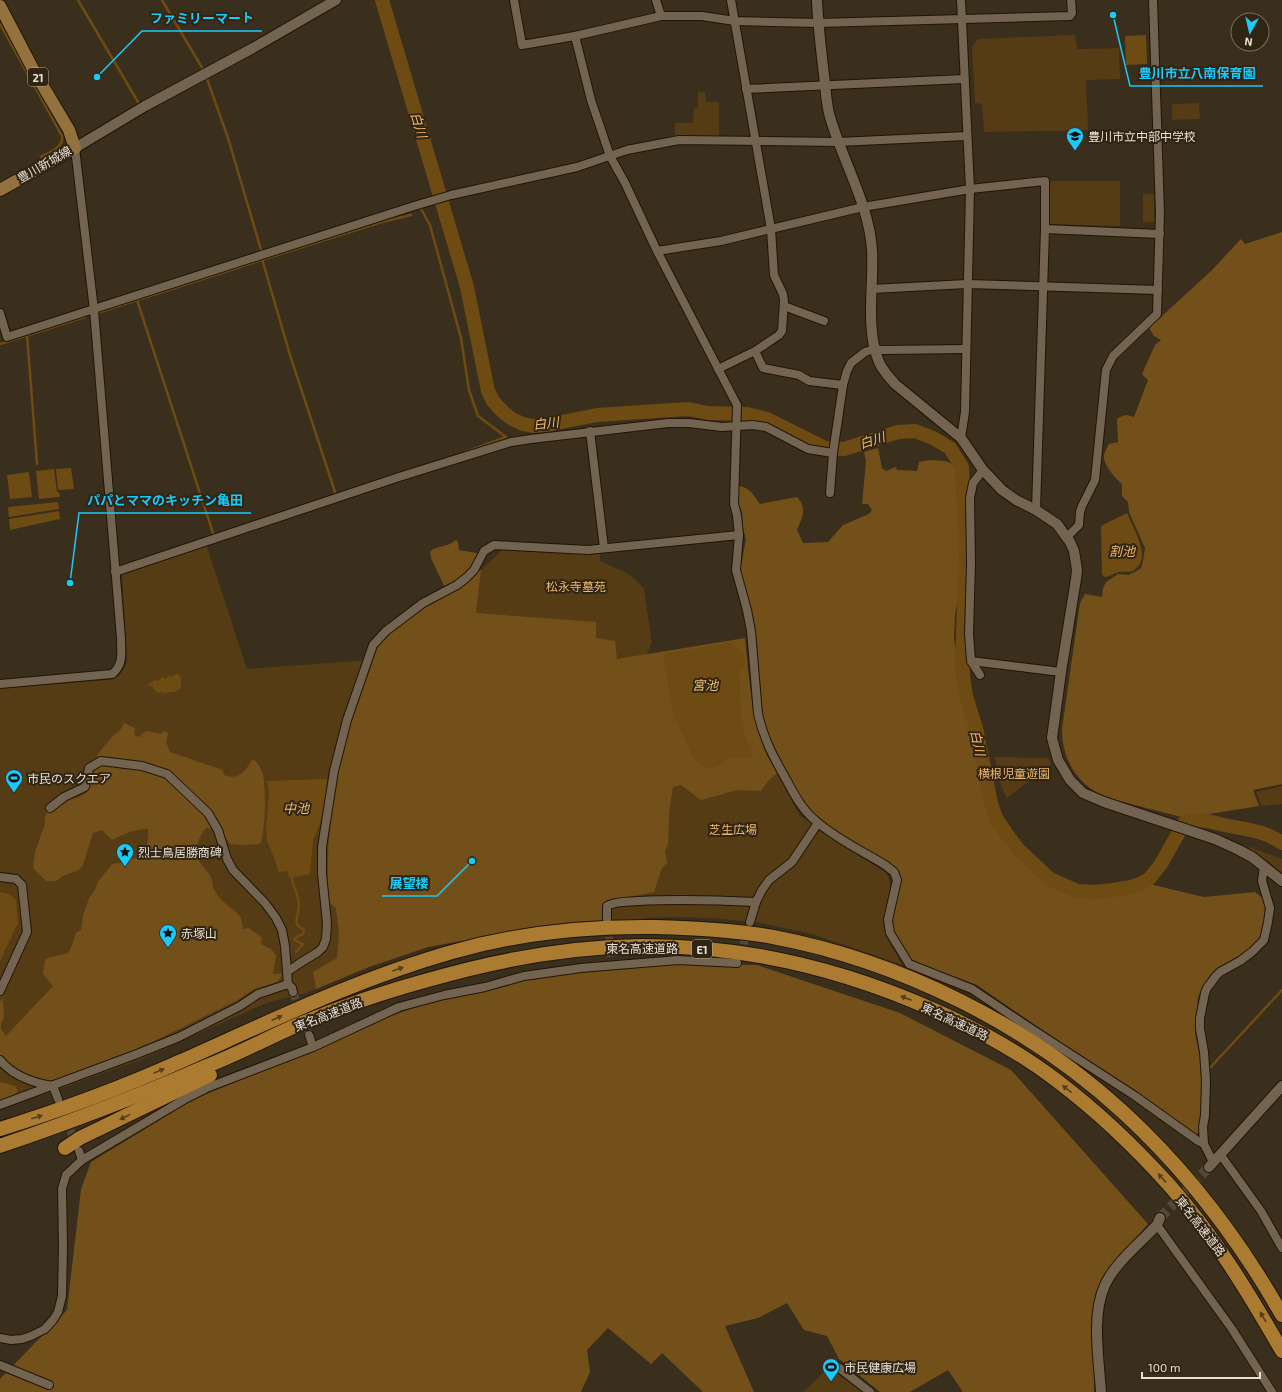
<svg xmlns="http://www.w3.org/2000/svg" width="1282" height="1392" font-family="'Exo 2','Noto Sans JP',sans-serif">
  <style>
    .green { fill: #563c15 }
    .forest { fill: #735019 }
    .water { fill: #6e4b12 }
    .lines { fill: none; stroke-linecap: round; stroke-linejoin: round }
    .stream { stroke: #6e4b12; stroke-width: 2.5 }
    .river { stroke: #6e4b12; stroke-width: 14 }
    .minor-tunnel { stroke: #544938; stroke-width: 8; stroke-dasharray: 8 4; stroke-linecap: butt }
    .tertiary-tunnel { stroke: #544938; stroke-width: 10; stroke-dasharray: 10 5; stroke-linecap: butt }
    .minor-casing { stroke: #211605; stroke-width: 10 }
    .tertiary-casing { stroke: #211605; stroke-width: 12 }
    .primary-casing { stroke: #211605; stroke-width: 14 }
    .motorway-casing { stroke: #211605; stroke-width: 16 }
    .minor { stroke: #726451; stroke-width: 8 }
    .tertiary { stroke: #726451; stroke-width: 10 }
    .primary { stroke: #94723e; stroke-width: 12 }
    .motorway { stroke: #ab7b31; stroke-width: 14 }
    .oneway { fill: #553e1c }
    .labels { text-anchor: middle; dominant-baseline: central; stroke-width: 4; stroke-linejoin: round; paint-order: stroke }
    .shield { fill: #302413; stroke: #b2a89c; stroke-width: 1 }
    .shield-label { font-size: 11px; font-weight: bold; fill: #e9e1d6 }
    .poi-label { font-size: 12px; fill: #e9e1d6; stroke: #302413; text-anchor: start }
    .street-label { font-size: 12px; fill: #e9e1d6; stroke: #302413 }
    .park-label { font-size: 12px; fill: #eeb86b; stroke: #302413 }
    .water-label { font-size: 13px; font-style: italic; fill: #f3bc6f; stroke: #302413 }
    .leader { fill: none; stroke: #1acafc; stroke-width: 1.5 }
    .callout-dot { fill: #1acafc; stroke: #302413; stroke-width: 1.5 }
    .callout-label { font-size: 13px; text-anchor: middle; font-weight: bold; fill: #1acafc; stroke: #302413; stroke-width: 4; stroke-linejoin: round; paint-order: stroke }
  </style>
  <rect width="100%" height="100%" fill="#3a2e1c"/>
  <g class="green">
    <path d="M1075,35l2,14 42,-1 1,31 -34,1 2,50 -104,2 -2,-28 -7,-1 -3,-56 6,-8z"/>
    <path d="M698,92h7l1,10h13v36h-44v-15h18l1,-15 4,-1z"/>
    <path d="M1199,103l1,16 -28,1v-16z"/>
    <path d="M1049,181h71v45l-71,-2z"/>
    <rect x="1143" y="194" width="11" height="28"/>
    <path d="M206,544l41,125 122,-9 107,-89 5,-1 22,-21 95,3 2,2v7l27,12 9,7 8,9 8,54 -5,11 106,51 12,46 35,65 11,7 6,6 68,43c4,5 5,9 5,17l-7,34 3,14 17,28 -91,-31 -51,-11 -49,-5 -39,-1 -25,1 -25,4 -129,13 -66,12 -59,20 -63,26 -40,10 -124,56 -99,36 -43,13v-420l110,-8c10,-3 15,-10 17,-20l-5,-86 4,-3z"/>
    <path d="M995,757l53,1 3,6 -44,34c-8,-12 -9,-27 -12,-41z"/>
    <path d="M1282,786v18l-21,2 -5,-14z"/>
    <path d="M1250,847l32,12v14l-14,-12 -20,-13z"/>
    <path d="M835,1372l27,20h-59l20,-19z"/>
  </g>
  <g class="forest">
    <path d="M1282,232v552l-29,6 6,16 -74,12 -81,-21c-27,-14 -42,-37 -42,-68l18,-126 5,-9 17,3 1,-9 3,-6 12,-8 10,1 7,-3 6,-4 2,-7 2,-13 -16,-36 -1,-10 -6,-6v-12c-6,-5 -16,-16 -18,-25 -1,-5 3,-11 5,-15l9,-2 -1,-23c6,-4 9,-5 17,-2l14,-37 -6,-6 13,-29 6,-5 -7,-4 -5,-8 62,-57 30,-32 4,5z"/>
    <path d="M878,448l4,20 4,3 10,-4 1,3 20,1 2,-9 11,-2 15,1 8,3 5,4 1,6 5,77 -1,22 -8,42 -1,24 7,43 13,48 18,91 9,12 12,15 37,33 27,12h18l18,-2 18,-3 14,-5 59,14 51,-5 10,8 2,8 -3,23 -6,11 -20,16 -28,17 -12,22 -3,36 5,24 3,31 -3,43 -5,4 -218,-150 -64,-23 -17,-24 -6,-16 9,-40 -4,-15 -67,-41 -24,-20 -15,-23 -20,-45 -8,-28 -21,-139 6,-32 -3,-10 -1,-17 -5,-10 1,-16c12,1 15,9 22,18l37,-7c11,12 5,20 0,33l6,13 25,-1 15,-17 26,-11 3,-4 -4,-6h-6l4,-43 -2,-9z"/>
    <path d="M456,540l2,2 1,8 18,3v18l4,-1 -5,43 120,9v16l19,3 2,18 128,-21c4,37 6,78 20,113 3,8 8,15 12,22l-9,8 -7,10 -24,-1 -36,10 -20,-15 -8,2 -4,26 -1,31 -3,7 2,12 -5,5 -8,24 -47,9c-7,9 -4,13 -3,23l-110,11 -66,12 -59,20 -53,22 -3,-17 24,-14 2,-25 -3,-25 -8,-7c-2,-62 5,-126 23,-185 7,-23 16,-45 24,-67l6,-9 64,-52 -14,-30 -1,-6 3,-3 17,-5z"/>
    <path d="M124,723l11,5 -1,7 5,2c8,-9 11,-5 21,-3l5,-3 3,2 -2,9 4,10 53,18 1,5c15,6 21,-4 28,-15l4,1c2,4 6,9 7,14 3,14 3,56 -3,69l-19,1 -11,-1 -8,-11c-6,0 -9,-5 -16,-5 -8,10 -13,22 -6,35 4,5 9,9 11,15 2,3 1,6 2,9 2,6 7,11 11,15 10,11 18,9 19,27l6,-1 13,10 -1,6 10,5 5,6 -3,19h10l-6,8 -23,7 -18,12 -102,50 -81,30 -14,-1 -24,-10 -15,-13v-55l4,-5 -1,4 1,17 -3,5v6l5,7 47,-50 -10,-12 2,-14 3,-2 20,-5 4,-8 4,-12 5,-3 2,-14 6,-18 6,-8 3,-8 14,-18 14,-2 5,-4 9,1c6,-8 9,-19 8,-30 -14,0 -24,5 -36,11l-10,-10 -9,3 -10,32 -4,5 -16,6 -7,5h-10l-13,-13 2,-16 10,-28v-7l2,-4 17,-12 15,-4 7,-4 7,-18 5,-21 13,-16 10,-9z"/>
    <path d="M648,965h109l143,48 111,57 137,154c-15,18 -46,50 -52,71 -8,25 -2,50 -2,76 0,7 0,14 0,21h-131l-15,-22 -38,22h-30l-41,-33 -12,-23 -23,-6 -17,-27 -29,15 -33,8 29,66h-51l-41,-39 -11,11 -43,-36 -21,22 3,22 -9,20h-581v-13l67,-69 14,-121 10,-27 105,-64 117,-47 75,-34 47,-17 91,-21 55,-8z"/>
    <path d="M0,1082l15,4 3,5 -3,4 -15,5z"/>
  </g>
  <g class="water">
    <path d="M1146,35l1,29 -21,1 -1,-29z"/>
    <path d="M71,468l3,21 -16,1 -2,-21z"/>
    <path d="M54,469l3,23h2l1,5 -21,2 -3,-28z"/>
    <path d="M29,472l3,25 -22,2 -3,-24z"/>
    <path d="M58,502l1,7 -50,8 -1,-10z"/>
    <path d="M59,511l1,8 -50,11 -1,-11z"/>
    <path d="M1127,513c6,14 26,47 7,57 -4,3 -10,1 -15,2 -5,1 -9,5 -15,5l-2,-3 -1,-48z"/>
    <path d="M730,642c6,2 17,13 15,20 -1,5 -4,8 -6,13 2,17 0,37 4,54 2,10 8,17 10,27l-3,2 -15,-1 -7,2 -10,7 -5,2 -9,-1 -9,-6 -22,-48 -9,-51v-8z"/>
    <path d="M177,673l4,5v10l-7,4h-5l-5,2 -2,-2 -5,1 -5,-7h-6l9,-6 2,1 6,-4 2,2 5,-4 2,2z"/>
    <path d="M327,779l-1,21 -2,13 -11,28 -3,33 -21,4 -1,-7 -10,1 -2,-10 -9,-21 -1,-13 3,-35 -2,-12z"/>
    <path d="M0,892l9,2 7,6 2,24 -1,1 -17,36z"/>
  </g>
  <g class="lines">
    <g class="stream">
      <path d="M78,0l60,102"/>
      <path d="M162,0l42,71"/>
      <path d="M0,24l62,112c2,11 -12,16 -21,21"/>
      <path d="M206,76l22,62 34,115"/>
      <path d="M421,209l9,16 31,113 8,52 9,26 28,21 -43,16"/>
      <path d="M262,259l28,96 45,137"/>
      <path d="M137,300l76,233"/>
      <path d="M100,312l218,-70 64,-20 29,-7"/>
      <path d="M27,335l10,129"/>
      <path d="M0,344l85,-27"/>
      <path d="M292,878c1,10 7,17 7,27 0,6 -4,14 -2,19 1,3 5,4 7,6l-1,4 -9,5 4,3 5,2 -7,8"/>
      <path d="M1208,1070l74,-80"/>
    </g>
    <path class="river" d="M382,0l85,287 21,104 5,10 10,11 9,7 11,5 10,2 13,-1 51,-10 91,-6 20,4 39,1 20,5 58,29 19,1 54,-17 17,-1 18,7 17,10 12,19 4,85 -4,107 1,17 3,20 10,32 15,75 5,15 10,15 12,16 32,30 27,12 18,1 18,-2 18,-3 9,-3 9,-5 12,-15 23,-41c15,-6 30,0 45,3 20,4 36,5 53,17"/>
    <g class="minor-tunnel">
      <path d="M608,925l3,35"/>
      <path d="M740,956l10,-34"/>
      <path d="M293,992l16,43"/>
      <path d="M66,1119l10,26"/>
    </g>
    <path class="tertiary-tunnel" d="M1160,1218l49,-51"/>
    <g class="minor-casing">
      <g id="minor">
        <path d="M514,0l8,45 53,-9 86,-20h41l33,5 83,2 252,-7 2,-3 -1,-13"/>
        <path d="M656,0l5,16"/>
        <path d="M575,36l16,64 19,56 15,27 32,68 80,154 -3,99 3,11 2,20 -3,35 11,40 4,21 7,83c6,26 16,44 29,67 8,15 16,30 30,41 20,17 45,29 68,43l9,7 3,8 -9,40 2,13 19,31 63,25 52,35 111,72 63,45 6,3"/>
        <path d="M746,89l218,-10"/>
        <path d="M657,251l64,-10 142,-34 107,-18 75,-8v48l115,5"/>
        <path d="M872,289l95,-5 191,6"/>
        <path d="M784,306l40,15"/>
        <path d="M0,313l7,24 407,-131 37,-11 126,-28 50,-17 52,-10 159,2 129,-6"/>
        <path d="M755,351l8,17 36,7 10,6 34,4"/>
        <path d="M718,369l37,-18 24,-16 3,-4 2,-30 -1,-7 -9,-19 -3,-46 -40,-229"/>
        <path d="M590,431l14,117"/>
        <path d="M961,438l4,-26 5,-223 -9,-189"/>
        <path d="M830,493l3,-40 10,-68 4,-14 4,-8 14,-11 9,-3 9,1 83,-1"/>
        <path d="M1036,510l9,-281"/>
        <path d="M1067,537l12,-12 1,-13 2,-6 13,-26 11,-110 7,-14 44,-42 3,-101 -7,-213"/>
        <path d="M115,572l284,-95 112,-35 20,-3 137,-16h21l33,4 31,-2 13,2 42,22 25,4"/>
        <path d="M971,661l90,11"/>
        <path d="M980,675l-9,-14 -2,-27 2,-71 -1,-65 3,-15 10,-13"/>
        <path d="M0,684l112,-10c12,-9 9,-22 9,-36l-27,-328 -19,-162"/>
        <path d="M50,808l14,-11 21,-10 4,-19 12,-7 41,5 25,8 41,39 10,17 9,29 6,11 32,33 11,15 6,12 3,16 3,38"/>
        <path d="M0,877l16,2 6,6 5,47 -27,59"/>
        <path d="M607,919v-13c8,-5 21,-4 31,-5 39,-2 78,-1 118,1"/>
        <path d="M750,922l6,-20 6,-12 7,-10 23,-18 26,-39"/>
        <path d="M287,972l13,-9 18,-11 5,-5 3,-8 1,-16 -5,-49v-27l12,-76 13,-51 26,-75 13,-14 37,-28 34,-18 9,-7 8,-8 10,-19 10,-6 94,5 151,-15"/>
        <path d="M309,1035l4,12"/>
        <path d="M0,1060c13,16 33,23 53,26l5,13"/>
        <path d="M0,1105l137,-51 42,-17 61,-31 18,-12 30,-10 4,4 1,4"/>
        <path d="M79,1151l3,9"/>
        <path d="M1220,1154l41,57 21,37"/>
        <path d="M1213,1162l-9,-18 -1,-17 2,-12 1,-34 -2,-29 -4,-23v-11l5,-25 2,-5 9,-12 4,-4 20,-11 12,-9 12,-12 4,-18 2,-14 -8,-27 2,-15"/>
        <path d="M1157,1225l75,104 40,63"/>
        <path d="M0,1338l11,2 11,-1 9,-3 14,-7 8,-9 5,-8 4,-16 1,-50 -1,-57 4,-14 16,-15 103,-61 24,-12 104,-40 86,-40 45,-12 41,-8 39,-11 57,-8 97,-8 59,3"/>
        <path d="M0,1365l49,20"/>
        <path d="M838,1367l32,25"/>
      </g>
    </g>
    <g class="tertiary-casing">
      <g id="tertiary">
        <path d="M817,0c1,25 4,50 7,75 2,15 2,29 6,42 13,45 39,87 42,133 2,35 -7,79 7,112 3,8 10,15 16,22l66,54 22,32 19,20 14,10 20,10 21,14 13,18 4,9 3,19 -1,9 -15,93 -9,66 6,22 12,20 13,13 21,9 111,37 24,11 13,7 30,24"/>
        <path d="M75,148l70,-42 108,-58 83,-48"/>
        <path d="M1209,1167l73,-81"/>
        <path d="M1101,1392c-2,-32 -10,-77 4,-107 10,-22 35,-42 52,-60l3,-7"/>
      </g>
    </g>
    <g class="primary-casing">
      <path id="primary" d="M0,6l34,65 35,59 6,18 -75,42"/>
    </g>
    <g class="motorway-casing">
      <g id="motorway">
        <path d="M0,1129c61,-19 121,-41 179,-67 90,-40 178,-83 273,-110 66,-19 135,-26 204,-25 39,1 79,3 117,10 127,24 256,88 351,176 63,58 116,128 158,202"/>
        <path d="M0,1146c70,-24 139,-50 207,-80 30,-12 59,-27 88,-40 43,-18 88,-34 133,-46 69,-20 140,-33 211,-34 102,-1 203,23 295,64 43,19 84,41 122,70 41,31 79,67 114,106 45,51 78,106 112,165"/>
        <path d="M65,1148l15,-10 130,-63"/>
      </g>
    </g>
    <use href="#minor" class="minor"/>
    <use href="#tertiary" class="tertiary"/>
    <use href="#primary" class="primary"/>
    <use href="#motorway" class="motorway"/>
  </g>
  <defs><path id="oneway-solid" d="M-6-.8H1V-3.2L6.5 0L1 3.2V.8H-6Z"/></defs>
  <g class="oneway">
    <use href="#oneway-solid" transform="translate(398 969) rotate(-19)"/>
    <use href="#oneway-solid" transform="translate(906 998) rotate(-159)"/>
    <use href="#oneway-solid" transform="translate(277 1018) rotate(-24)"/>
    <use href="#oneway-solid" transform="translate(159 1071) rotate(-23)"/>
    <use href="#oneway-solid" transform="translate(1067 1089) rotate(-142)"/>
    <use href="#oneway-solid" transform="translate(37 1117) rotate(-18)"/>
    <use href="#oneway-solid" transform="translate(125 1117) rotate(154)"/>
    <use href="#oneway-solid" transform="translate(1162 1178) rotate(-133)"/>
    <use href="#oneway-solid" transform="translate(1263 1317) rotate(-120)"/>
  </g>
  <defs>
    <g id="school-pin" transform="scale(0.9)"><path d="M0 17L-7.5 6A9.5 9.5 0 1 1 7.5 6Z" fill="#1acafc" stroke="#302413"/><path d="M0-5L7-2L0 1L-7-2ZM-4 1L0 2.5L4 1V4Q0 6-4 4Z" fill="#111"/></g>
    <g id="stadium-pin" transform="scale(0.9)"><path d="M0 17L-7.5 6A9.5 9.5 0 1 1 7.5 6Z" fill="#1acafc" stroke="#302413"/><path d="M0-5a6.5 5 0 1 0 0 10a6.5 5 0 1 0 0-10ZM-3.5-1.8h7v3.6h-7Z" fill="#111"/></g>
    <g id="sight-pin" transform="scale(0.9)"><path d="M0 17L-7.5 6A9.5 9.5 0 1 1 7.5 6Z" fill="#1acafc" stroke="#302413"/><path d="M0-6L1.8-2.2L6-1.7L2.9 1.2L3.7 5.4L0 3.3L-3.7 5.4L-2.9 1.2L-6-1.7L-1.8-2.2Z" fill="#111"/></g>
  </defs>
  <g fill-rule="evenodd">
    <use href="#school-pin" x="1075" y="136"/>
    <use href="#stadium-pin" x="14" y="778"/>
    <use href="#sight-pin" x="125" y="852"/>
    <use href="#sight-pin" x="168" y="933"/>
    <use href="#stadium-pin" x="831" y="1367"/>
  </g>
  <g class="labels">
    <g class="shield">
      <rect x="28" y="68" width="20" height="18" rx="3"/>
      <rect x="692" y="940" width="20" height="18" rx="3"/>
    </g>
    <g class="shield-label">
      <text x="38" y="77">21</text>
      <text x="702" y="949">E1</text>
    </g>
    <g class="poi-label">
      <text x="1088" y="136">豊川市立中部中学校</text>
      <text x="27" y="778">市民のスクエア</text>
      <text x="138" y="852">烈士鳥居勝商碑</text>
      <text x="181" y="933">赤塚山</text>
      <text x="844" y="1367">市民健康広場</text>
    </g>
    <g class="street-label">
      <text transform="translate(44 164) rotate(-30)">豊川新城線</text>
      <text x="642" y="948">東名高速道路</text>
      <text transform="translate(328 1014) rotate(-21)">東名高速道路</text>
      <text transform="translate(955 1021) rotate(25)">東名高速道路</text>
      <text transform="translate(1201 1226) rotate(52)">東名高速道路</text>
    </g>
    <g class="park-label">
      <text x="576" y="586">松永寺墓苑</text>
      <text x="1014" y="773">横根児童遊園</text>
      <text x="733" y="829">芝生広場</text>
    </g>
    <g class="water-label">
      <text transform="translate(419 125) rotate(73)">白川</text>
      <text transform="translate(546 423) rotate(-7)">白川</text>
      <text transform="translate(872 440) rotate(-18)">白川</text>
      <text x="1122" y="551">割池</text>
      <text x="705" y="685">宮池</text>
      <text transform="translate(978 743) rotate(77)">白川</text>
      <text x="296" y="808">中池</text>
    </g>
  </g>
  <path class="leader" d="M97 77L142 31H262M1113 15L1130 86H1263M70 583L79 513H251M472 861L437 896H382"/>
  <g class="callout-dot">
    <circle cx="97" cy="77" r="4"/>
    <circle cx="1113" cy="15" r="4"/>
    <circle cx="70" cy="583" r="4"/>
    <circle cx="472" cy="861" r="4"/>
  </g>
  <g class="callout-label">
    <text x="202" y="23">ファミリーマート</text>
    <text x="1197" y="78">豊川市立八南保育園</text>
    <text x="165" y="505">パパとママのキッチン亀田</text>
    <text x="409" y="888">展望楼</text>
  </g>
  <g transform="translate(1250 32) rotate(188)"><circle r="19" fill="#302413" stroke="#7a7061"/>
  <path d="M0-3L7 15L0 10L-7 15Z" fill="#1acafc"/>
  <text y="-6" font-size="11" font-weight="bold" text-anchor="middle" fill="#e9e1d6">N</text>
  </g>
  <path d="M1142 1372v6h118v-6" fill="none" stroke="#e9e1d6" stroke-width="2"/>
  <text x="1148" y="1372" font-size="12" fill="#e9e1d6" stroke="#302413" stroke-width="3" paint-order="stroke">100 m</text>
</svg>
